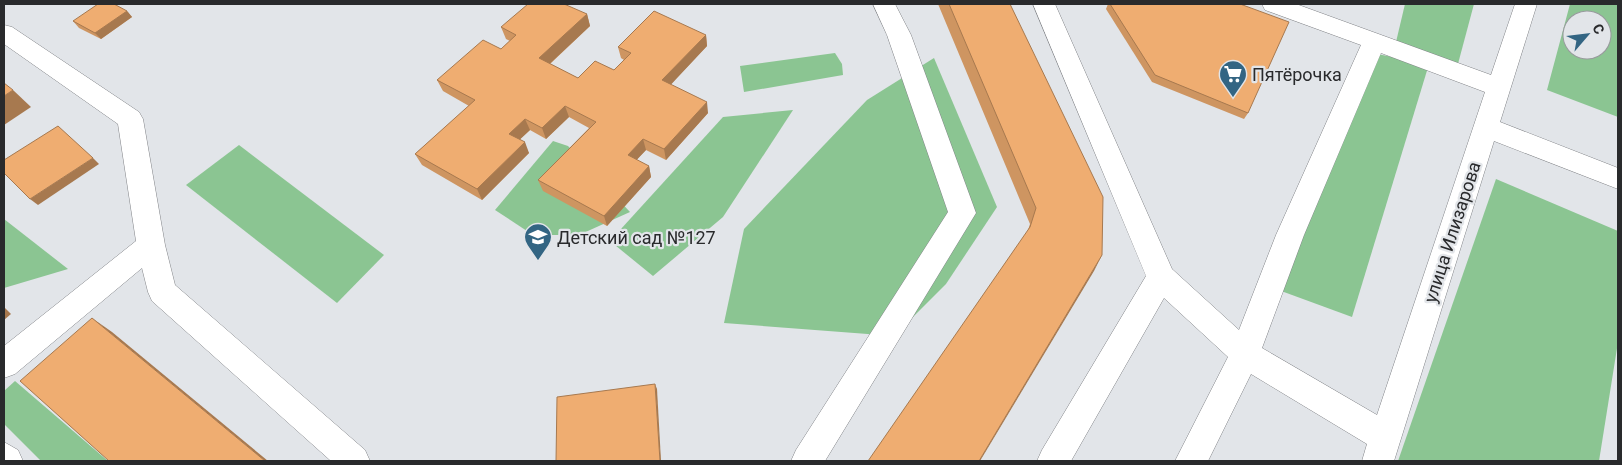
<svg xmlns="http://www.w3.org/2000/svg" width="1622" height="465" font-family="Roboto,sans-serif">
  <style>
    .green { fill: #8bc592; fill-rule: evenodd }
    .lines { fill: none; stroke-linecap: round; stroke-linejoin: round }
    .minor-casing { stroke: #818387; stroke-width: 1 }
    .minor { fill: #fff; fill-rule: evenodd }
    .wall { fill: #ce9561 }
    .shaded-wall { fill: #a7794f }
    .building { fill: #efad71; stroke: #a7794f }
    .labels { text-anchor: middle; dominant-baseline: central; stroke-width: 4.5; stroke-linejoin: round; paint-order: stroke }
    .poi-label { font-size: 18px; fill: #292a2c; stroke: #e2e5e9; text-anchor: start }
    .street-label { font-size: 18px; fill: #292a2c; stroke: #e2e5e9 }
  </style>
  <rect width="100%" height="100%" fill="#e2e5e9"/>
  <g class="green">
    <path d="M1405,4h69l-19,71 -59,-33z"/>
    <path d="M1570,4h48v113l-71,-27zM1572,20h30v30h-30z"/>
    <path d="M835,53l7,11 1,11 -99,17 -4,-26z"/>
    <path d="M1377,54l52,10 -77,253 -79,-29z"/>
    <path d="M934,58l63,149 -51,77 -52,52 -170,-13 20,-94 123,-129z"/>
    <path d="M793,110l-70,107 -70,59 -43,-35 113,-124z"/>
    <path d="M553,141l15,5 62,66 -51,23h-46l-38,-25z"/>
    <path d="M239,145l145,110 -47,48 -151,-118z"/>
    <path d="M1496,179l122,52v111l-19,119h-201z"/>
    <path d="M4,219l64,50 -64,19z"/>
    <path d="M15,381l93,80h-67l-37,-37v-33z"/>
  </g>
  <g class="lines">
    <g class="minor-casing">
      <g id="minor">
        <path d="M873,4h22l16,31 65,178 -151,248h-34l5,-11 152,-238 -61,-177z"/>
        <path d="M1033,4h22l117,265 67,61 37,-95 85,-190 -96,-35 -3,-6h34l195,71 24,-71h22l-37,118 118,46v21l-124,-48 -100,320h-32l5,-17 -116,-70 -43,87h-33l53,-104 -64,-59 -93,163h-34l5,-11 104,-174zM1381,53l104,39 -108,323 -115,-67 42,-113z"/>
        <path d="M4,25l8,2 127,85 4,7 22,126 10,40 190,165 5,11h-39l-179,-160 -4,-9 -6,-24 -127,106 -11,4v-32l132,-105 -18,-117 -114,-80z"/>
        <path d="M4,442l14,8 5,11h-19z"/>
      </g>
    </g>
    <use href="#minor" class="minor"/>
  </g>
  <g class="wall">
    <path d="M938,4h72l84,267 -66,-41 2,-6z"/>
    <path d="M1108,4h132l8,109 -4,6 -92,-37 -46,-73z"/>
    <path d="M127,11l5,6 -31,22 -22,-11 -6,-7z"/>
    <path d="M587,14l3,12 -40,38 28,14 36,-8 10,-10 -3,-2 -3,-11 88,-12 1,11 -37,39 38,28 -42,47 -20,-10 -10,10 13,6 2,11 -44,49 -64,-35 -5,-11 51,-52 -20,-11 -23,22 -16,-9 -10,9 9,14 -47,47 -60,-35 -7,-11 54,-48 -26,-15 -6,-11 64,-31 9,-8 -4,-2 -5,-12z"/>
  </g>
  <g class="shaded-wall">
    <path d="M127,11l5,6 -31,22 -6,-6z"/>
    <path d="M587,14l3,12 -47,44 -4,-12z"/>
    <path d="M706,35l1,11 -43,46 -2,-12z"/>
    <path d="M13,90l18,17 -27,18v-29z"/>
    <path d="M707,102l1,11 -42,47 -2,-11z"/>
    <path d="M565,106l4,11 -23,22 -4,-11z"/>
    <path d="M525,119l5,11 -16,15 -5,-11z"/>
    <path d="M643,139l3,11 -15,16 -3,-11z"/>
    <path d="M525,142l4,11 -47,47 -5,-11z"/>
    <path d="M93,158l6,6 -61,41 -8,-6z"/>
    <path d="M649,166l2,11 -44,49 -3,-10z"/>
    <path d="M1102,255l-8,16 -114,190h-1z"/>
    <path d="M4,307l7,7 -7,6z"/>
    <path d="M92,318l20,14 156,129h-3z"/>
    <path d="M655,384l2,5 4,72h-1z"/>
  </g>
  <g class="building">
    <path d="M98,4h16l13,7 -32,22 -22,-12z"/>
    <path d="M528,4h36l23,10 -48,44 39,20 17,-17 19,9 17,-17 -13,-6 36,-36 52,24 -44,45 45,22 -43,47 -21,-10 -15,16 21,11 -45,50 -66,-36 58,-58 -31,-16 -23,22 -17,-9 -16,15 16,8 -48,47 -62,-35 60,-54 -38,-20 46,-40 18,9 15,-14 -15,-8z"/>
    <path d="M949,4h61l93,193 -1,58 -123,206h-111l162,-234 6,-19z"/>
    <path d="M1110,4h130l49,18 -41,91 -93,-38z"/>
    <path d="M4,83l9,7 -9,6z"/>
    <path d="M58,126l35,32 -63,41 -26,-26v-13z"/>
    <path d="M92,318l173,143h-156l-89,-80z"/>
    <path d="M655,384l5,77h-104l1,-64z"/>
  </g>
  <defs>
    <g id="supermarket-pin" transform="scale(1.4375)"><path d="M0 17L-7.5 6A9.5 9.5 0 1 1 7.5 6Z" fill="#336583" stroke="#e2e5e9"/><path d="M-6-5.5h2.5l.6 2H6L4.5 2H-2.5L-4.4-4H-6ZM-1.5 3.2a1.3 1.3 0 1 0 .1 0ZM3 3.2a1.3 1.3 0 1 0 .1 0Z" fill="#fff"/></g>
    <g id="school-pin" transform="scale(1.4375)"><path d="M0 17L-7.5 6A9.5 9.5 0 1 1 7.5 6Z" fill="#336583" stroke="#e2e5e9"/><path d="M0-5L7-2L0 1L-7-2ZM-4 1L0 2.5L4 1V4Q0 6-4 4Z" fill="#fff"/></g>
  </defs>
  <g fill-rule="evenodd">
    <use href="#supermarket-pin" x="1233" y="74"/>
    <use href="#school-pin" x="538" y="237"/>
  </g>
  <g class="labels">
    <g class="poi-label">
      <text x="1252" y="74">Пятёрочка</text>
      <text x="557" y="237">Детский сад №127</text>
    </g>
    <g class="street-label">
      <text transform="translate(1452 232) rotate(-72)">улица Илизарова</text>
    </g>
  </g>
  <rect width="1622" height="465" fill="none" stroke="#292a2c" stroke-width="10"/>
  <g transform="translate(1587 35) rotate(62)"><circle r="24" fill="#e2e5e9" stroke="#989a9d"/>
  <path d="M0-4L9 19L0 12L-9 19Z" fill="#336583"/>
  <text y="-8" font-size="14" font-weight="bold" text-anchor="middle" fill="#292a2c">С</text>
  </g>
</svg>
